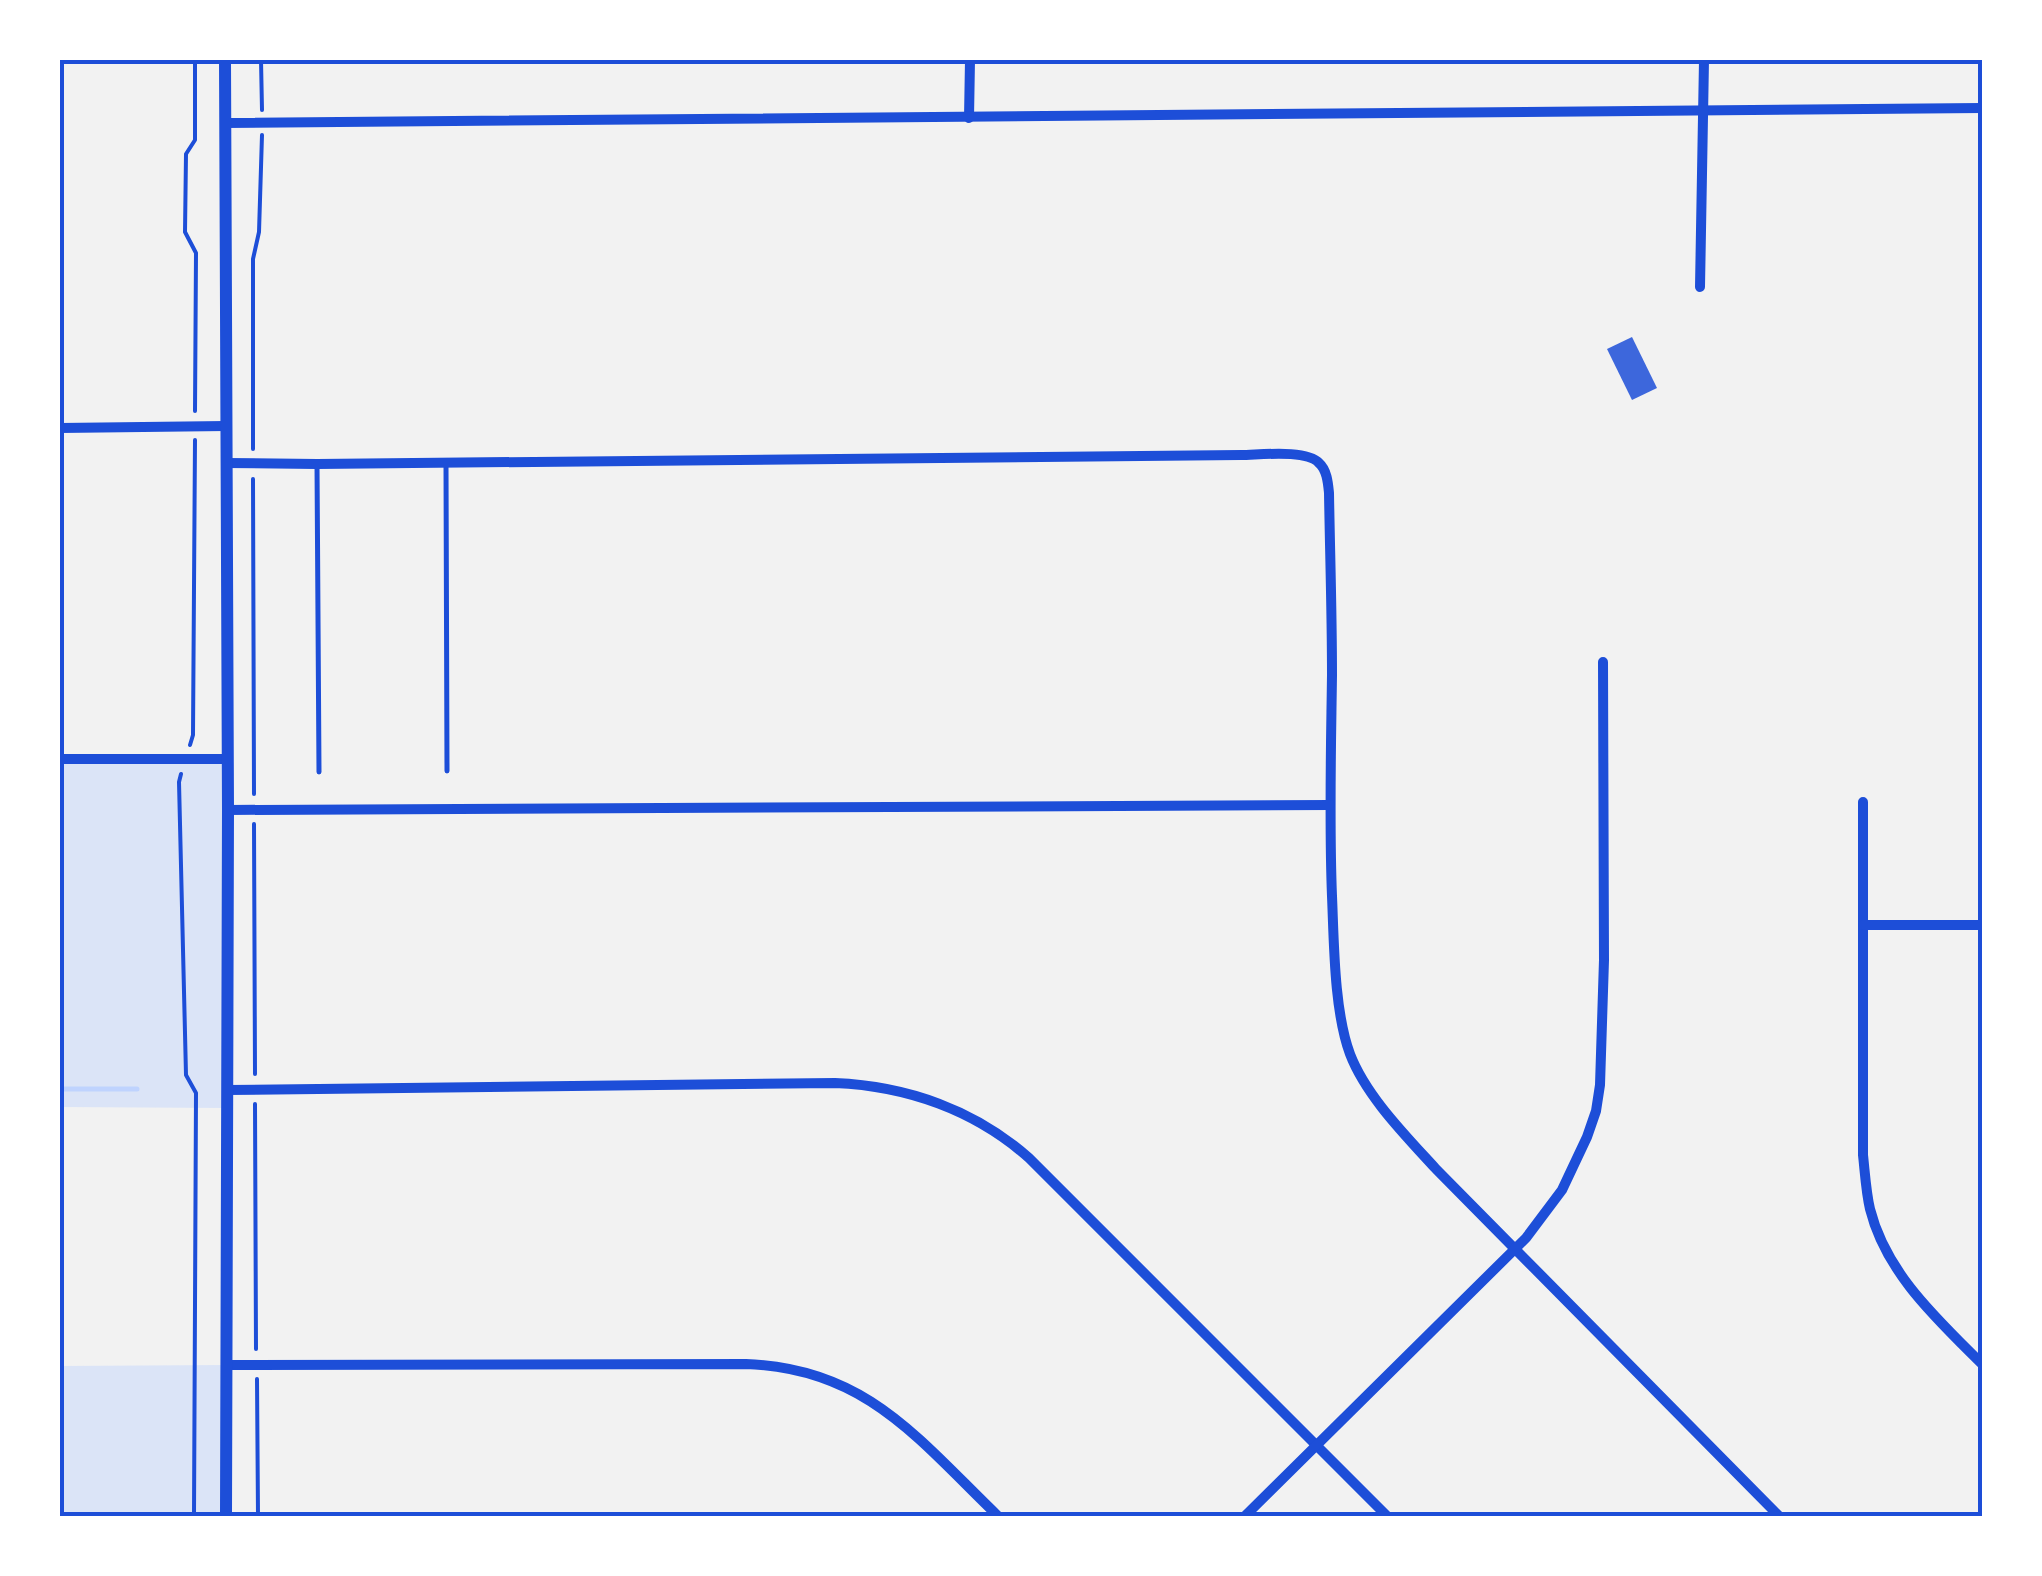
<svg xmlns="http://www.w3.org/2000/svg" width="2042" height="1576" font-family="'Archivo Narrow',sans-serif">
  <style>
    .green { fill: #dbe4f7 }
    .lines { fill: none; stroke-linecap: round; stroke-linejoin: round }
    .stream { stroke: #bfd3fe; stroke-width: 5 }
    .building { fill: #3d67dc }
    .path { stroke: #1d4ed8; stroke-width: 4 }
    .service { stroke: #1d4ed8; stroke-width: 5 }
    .minor { stroke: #1d4ed8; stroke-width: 10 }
    .tertiary { stroke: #1d4ed8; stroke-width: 12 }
    .neatline { fill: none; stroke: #1d4ed8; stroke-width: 4 }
  </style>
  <rect width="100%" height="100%" fill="#f2f2f2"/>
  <g class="green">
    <path d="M60,759h167v349l-167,-1z"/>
    <path d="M226,1365v151h-166v-150z"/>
  </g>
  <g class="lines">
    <path class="stream" d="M60,1089h77"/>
  </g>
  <path class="building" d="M1632,337l25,51 -25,12 -25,-51z"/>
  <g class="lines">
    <g class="path">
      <path d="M195,60v80l-9,14 -1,78 11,21 -1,158"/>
      <path d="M261,60l1,50"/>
      <path d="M253,449v-190l6,-27 3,-97"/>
      <path d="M253,479l1,315"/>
      <path d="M190,745l3,-10 2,-295"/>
      <path d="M181,774l-2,8 7,293 10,18 -2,423"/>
      <path d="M254,824l1,250"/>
      <path d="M255,1104l1,245"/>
      <path d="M257,1379l1,137"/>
    </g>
    <g class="service">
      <path d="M317,464l2,308"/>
      <path d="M446,465l1,306"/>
    </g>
    <g class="minor">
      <path d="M969,118l1,-58"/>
      <path d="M225,123l1757,-15"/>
      <path d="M1700,287l4,-227"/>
      <path d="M60,428l166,-2"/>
      <path d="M226,463l91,1 924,-9c18,0 65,-6 78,8 8,7 9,20 10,30 1,61 3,121 3,182 -1,74 -3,147 0,221 2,46 2,115 18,158 16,42 56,82 86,115l343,347"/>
      <path d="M60,759h167"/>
      <path d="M1863,802v353c2,18 3,37 7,54 16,64 67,110 112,155"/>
      <path d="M228,810l1102,-5"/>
      <path d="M1863,925h119"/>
      <path d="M227,1090l608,-7c72,3 140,27 194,75l358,358"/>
      <path d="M226,1365l520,-1c120,4 172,75 252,152"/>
      <path d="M1245,1516l281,-278 36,-48 25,-53 9,-26 4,-26 4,-125 -1,-298"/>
    </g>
    <path class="tertiary" d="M225,60l3,750 -2,706"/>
  </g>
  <rect width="2042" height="1576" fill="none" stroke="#ffffff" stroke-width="125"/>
  <rect x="62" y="62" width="1918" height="1452" class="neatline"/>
</svg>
